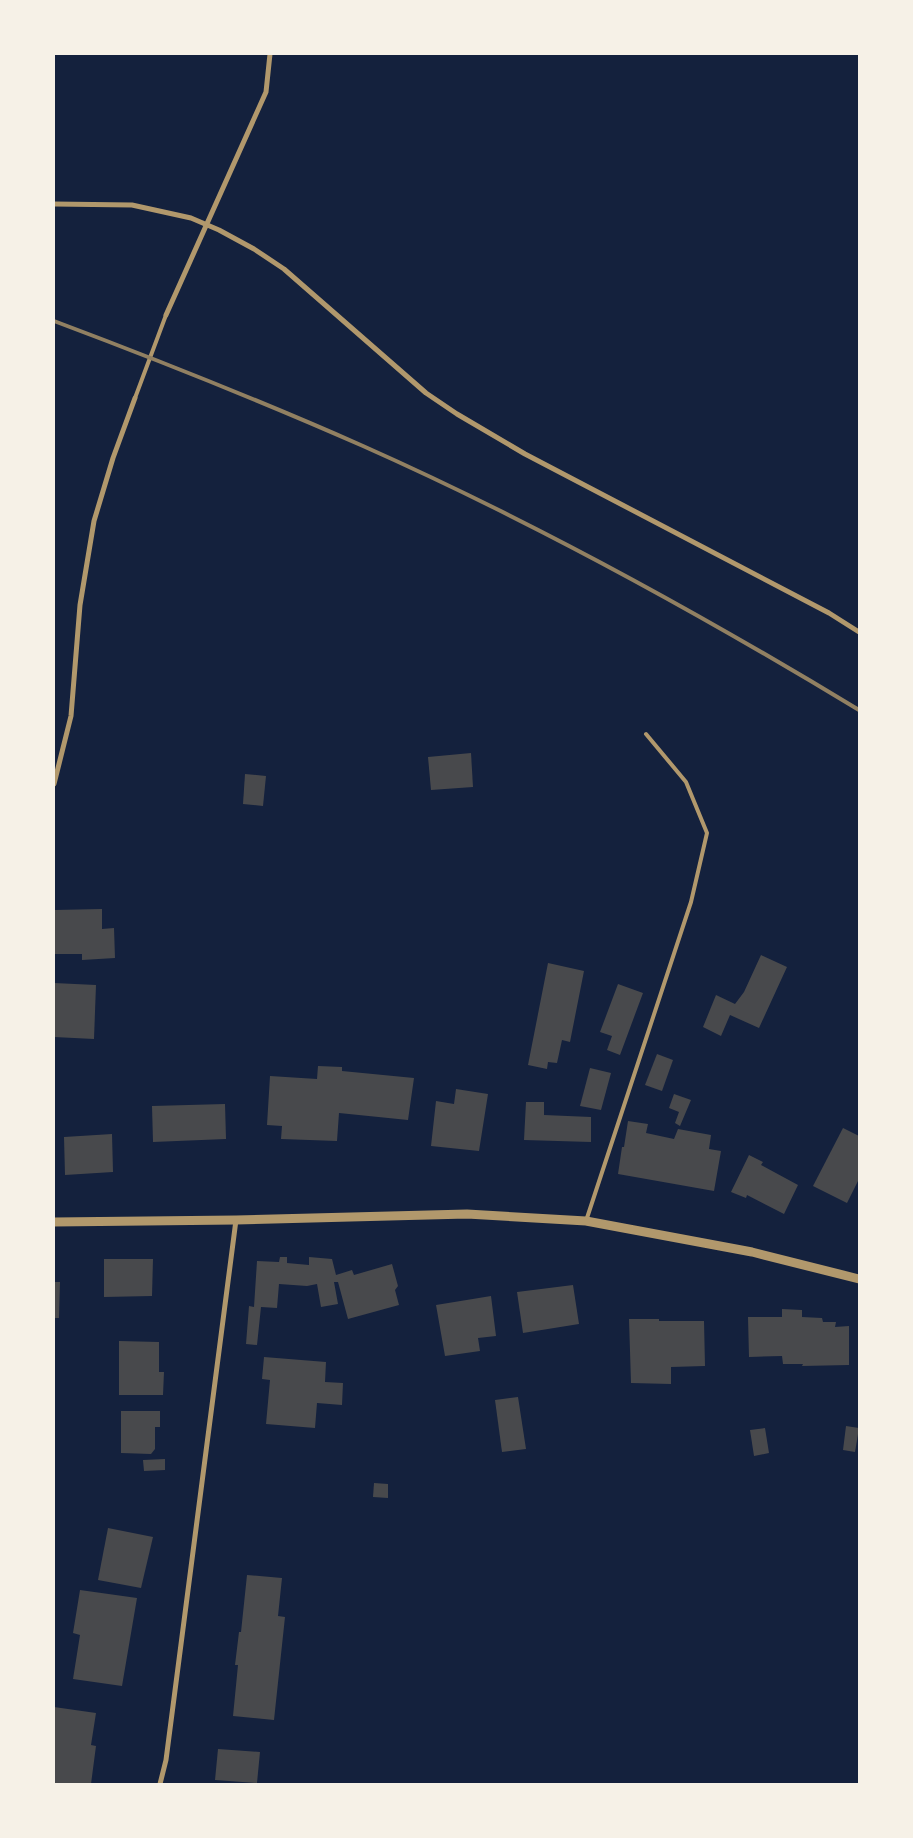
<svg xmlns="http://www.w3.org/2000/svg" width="913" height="1838" font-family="'Times New Roman',serif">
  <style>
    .building { fill: #48494c }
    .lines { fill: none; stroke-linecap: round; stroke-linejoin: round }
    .service { stroke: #b1986c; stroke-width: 4 }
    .minor { stroke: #b1986c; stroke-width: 5 }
    .tertiary { stroke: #b1986c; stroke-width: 9 }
    .rail { stroke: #918062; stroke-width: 4 }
  </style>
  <rect width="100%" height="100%" fill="#14213d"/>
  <g class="building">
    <path d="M471,753l2,34 -42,3 -3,-33z"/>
    <path d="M245,774l21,2 -3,30 -20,-2z"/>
    <path d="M102,909v20l12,-1 1,30 -33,2v-6h-28v-44z"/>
    <path d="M761,955l26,12 -28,61 -29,-13 -9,21 -18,-9 13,-32 19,9 9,-12z"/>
    <path d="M548,963l36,8 -14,71 -8,-2 -5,23 -9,-1 -1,7 -19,-4z"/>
    <path d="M54,983l42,2 -2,54 -40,-2z"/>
    <path d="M618,984l25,9 -23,62 -13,-5 5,-14 -12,-4z"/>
    <path d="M657,1054l16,6 -11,31 -17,-6z"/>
    <path d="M318,1066l24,1v4l72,7 -6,42 -69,-7 -2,28 -56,-2 1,-13 -15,-1 3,-49 47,3z"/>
    <path d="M590,1068l21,5 -10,37 -21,-4z"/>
    <path d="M456,1089l32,5 -9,57 -48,-5 5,-45 18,3z"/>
    <path d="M674,1094l17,6 -11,26 -5,-3 4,-11 -10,-4z"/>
    <path d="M526,1102h18v13l47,2v25l-67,-2z"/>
    <path d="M225,1104l1,35 -73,3 -1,-36z"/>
    <path d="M628,1121l20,3 -2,9 28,6 4,-10 33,6 -2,14 12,2 -7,40 -96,-17 4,-27h2z"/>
    <path d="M843,1128l16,8v43l-12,24 -34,-17z"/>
    <path d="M112,1134l1,38 -48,3 -1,-38z"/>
    <path d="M749,1155l14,7 -2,3 37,20 -14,29 -37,-19 -1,3 -15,-6z"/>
    <path d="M280,1257h7v6l22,2v-8l23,2 4,16 16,-5 2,5 38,-11 6,22 -3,4 4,15 -51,14 -10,-37h-4l4,22 -17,3 -4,-23 -10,2 -28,-2 -2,24 -16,-1 -4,38 -11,-1 3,-38 5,1 3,-46 22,1z"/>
    <path d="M104,1259h49l-1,37 -48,1z"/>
    <path d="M54,1282h6l-1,36h-5z"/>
    <path d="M573,1285l6,39 -56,9 -6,-41z"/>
    <path d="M491,1296l5,40 -18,2 2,13 -35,5 -9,-51z"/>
    <path d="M782,1309l20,1v7l20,1 1,4h13l-1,5 14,-1v39l-47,1 1,-2h-20l-1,-8 -33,1 -1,-40h34z"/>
    <path d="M629,1319h30v2h45l1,45 -34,1v17l-40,-1z"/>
    <path d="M119,1341l40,1v30h5l-1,23h-44z"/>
    <path d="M264,1357l62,5 -1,20 18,1 -1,22 -25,-2 -2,25 -49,-4 4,-44 -8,-1z"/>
    <path d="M518,1397l8,52 -24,3 -7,-52z"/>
    <path d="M121,1411h39v16h-5v22l-4,5 -30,-1z"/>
    <path d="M846,1426l13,2 -4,24 -12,-2z"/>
    <path d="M765,1428l4,25 -15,3 -4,-26z"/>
    <path d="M165,1459v11l-21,1 -1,-11z"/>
    <path d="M374,1483l14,1v14l-15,-1z"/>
    <path d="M108,1528l45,9 -12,51 -43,-8z"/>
    <path d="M247,1575l35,3 -4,38 7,1 -11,103 -41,-4 5,-51h-3l4,-33h2z"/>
    <path d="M80,1590l57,8 -15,88 -49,-7 7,-44 -7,-2z"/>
    <path d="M54,1707l42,6 -5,32 5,1 -5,38h-37z"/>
    <path d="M218,1749l42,3 -3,31 -42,-3z"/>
  </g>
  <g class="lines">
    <g class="service">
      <path d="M135,398l31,-83"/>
      <path d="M586,1221l105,-319 16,-69 -21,-51 -40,-48"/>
    </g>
    <g class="minor">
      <path d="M54,204l78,1 59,13 28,12 35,19 30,20 142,124 31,21 68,40 304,159 30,19"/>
      <path d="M166,315l100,-223 4,-38"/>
      <path d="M54,784l17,-68 9,-111 14,-84 19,-63 22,-60"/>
      <path d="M160,1784l6,-24 70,-540"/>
    </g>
    <path class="tertiary" d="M54,1222l182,-2 231,-6 119,7 166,31 107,27"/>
    <path class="rail" d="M54,321c104,39 207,80 309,125 171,76 336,167 496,264"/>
  </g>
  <rect width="913" height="1838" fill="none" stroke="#f6f1e7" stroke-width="110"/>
</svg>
